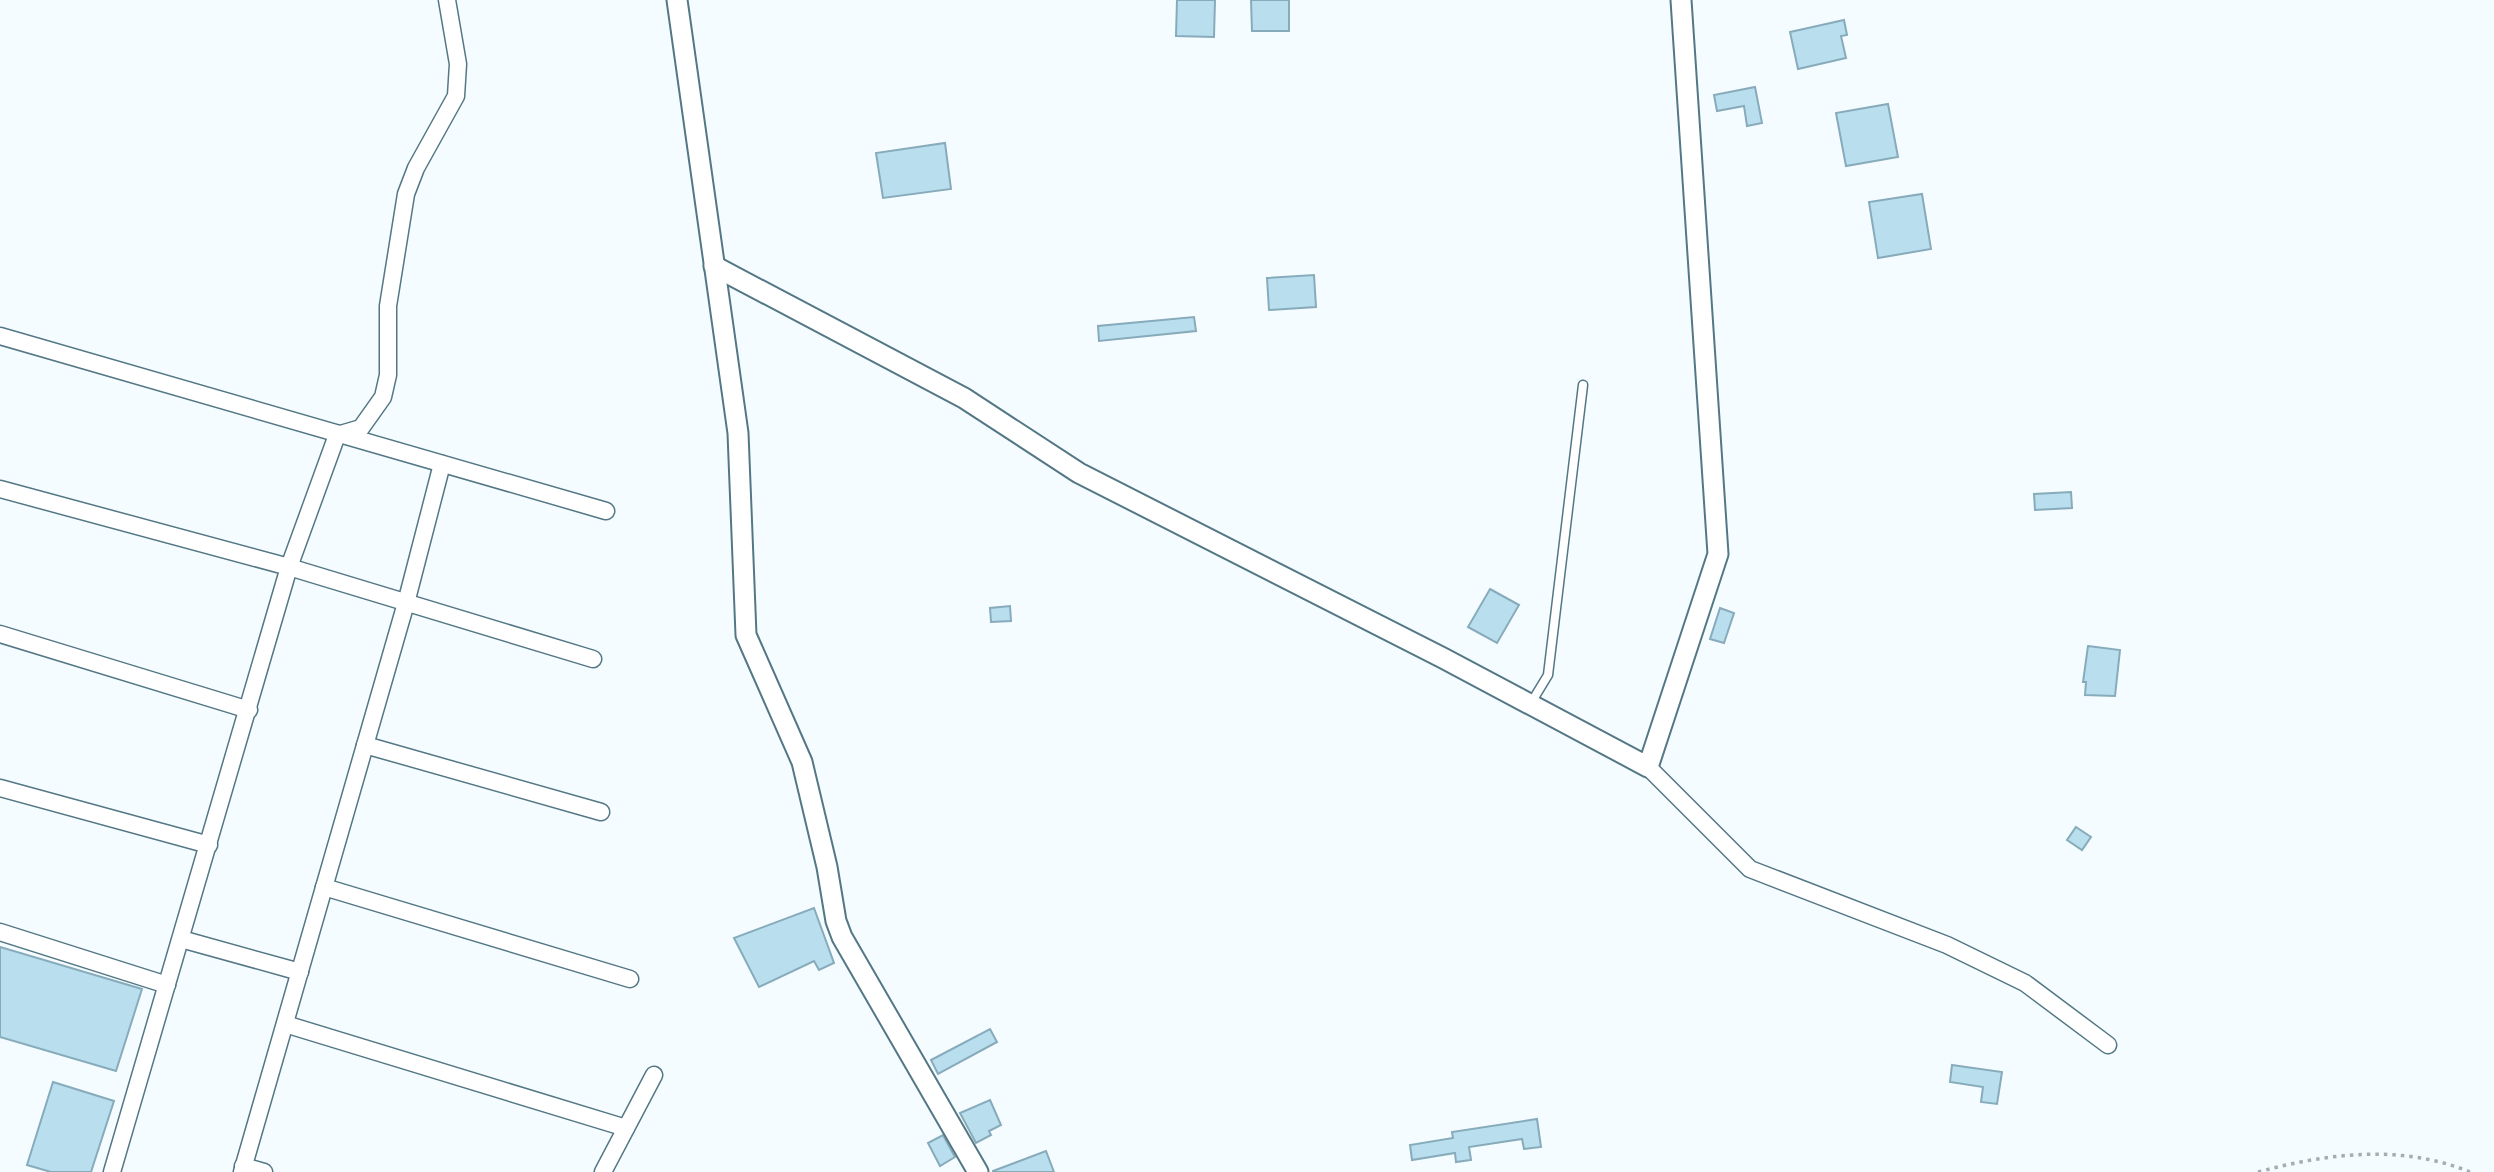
<svg xmlns="http://www.w3.org/2000/svg" width="2494" height="1172" font-family="'PT Sans',sans-serif">
  <style>
    .building { fill: #b9dfef; stroke: #87abba; stroke-width: 2 }
    .lines { fill: none; stroke-linecap: round; stroke-linejoin: round }
    .service-casing { stroke: #547785; stroke-width: 11 }
    .minor-casing { stroke: #547785; stroke-width: 19 }
    .tertiary-casing { stroke: #547785; stroke-width: 23 }
    .path { stroke: #a4aeb1; stroke-width: 3.5; stroke-dasharray: 3.5 5; stroke-linecap: butt }
    .service { stroke: #fff; stroke-width: 8 }
    .minor { stroke: #fff; stroke-width: 16 }
    .tertiary { stroke: #fff; stroke-width: 19 }
  </style>
  <rect width="100%" height="100%" fill="#f4fcff"/>
  <g class="building">
    <path d="M1177,0h38l-1,37 -38,-1z"/>
    <path d="M1251,0h38v31h-37z"/>
    <path d="M1844,20l3,15 -6,1 5,22 -48,11 -8,-37z"/>
    <path d="M1755,87l7,36 -15,3 -3,-20 -27,5 -3,-16z"/>
    <path d="M1888,104l10,53 -52,9 -10,-53z"/>
    <path d="M945,143l6,46 -68,9 -7,-45z"/>
    <path d="M1922,194l9,55 -53,9 -9,-56z"/>
    <path d="M1314,275l2,32 -47,3 -2,-32z"/>
    <path d="M1194,317l2,14 -97,10 -1,-15z"/>
    <path d="M2071,492l1,16 -37,2 -1,-16z"/>
    <path d="M1490,589l29,16 -22,38 -29,-16z"/>
    <path d="M1010,606l1,15 -20,1 -1,-14z"/>
    <path d="M1720,608l14,5 -10,30 -14,-4z"/>
    <path d="M2088,646l32,4 -5,46 -30,-1 1,-13h-3z"/>
    <path d="M2076,827l15,10 -9,13 -15,-10z"/>
    <path d="M814,908l20,55 -15,7 -5,-9 -55,26 -25,-49z"/>
    <path d="M0,947l142,42 -26,82 -116,-34z"/>
    <path d="M990,1029l7,13 -59,32 -7,-14z"/>
    <path d="M1952,1065l50,7 -5,32 -16,-2 2,-15 -33,-5z"/>
    <path d="M53,1082l61,19 -23,71h-40l-24,-7z"/>
    <path d="M990,1100l11,25 -12,6 2,4 -15,8 -16,-30z"/>
    <path d="M1537,1119l4,28 -17,2 -2,-10 -53,8 2,13 -15,2 -1,-9 -43,7 -2,-15 43,-7 -1,-6z"/>
    <path d="M943,1135l12,22 -15,9 -12,-23z"/>
    <path d="M1046,1151l8,21h-61v-1z"/>
  </g>
  <g class="lines">
    <g class="service-casing">
      <path id="service" d="M1531,703l17,-28 35,-290"/>
    </g>
    <g class="minor-casing">
      <g id="minor">
        <path d="M0,336l606,175"/>
        <path d="M0,489l289,78 304,92"/>
        <path d="M0,634l249,76"/>
        <path d="M365,745l236,67"/>
        <path d="M1648,767l102,102 197,76 78,38 83,62"/>
        <path d="M0,788l209,57"/>
        <path d="M324,887l306,92"/>
        <path d="M0,932l167,53"/>
        <path d="M181,939l119,33"/>
        <path d="M285,1024l341,104"/>
        <path d="M243,1166l21,6"/>
        <path d="M112,1172l177,-605 48,-132 24,-7 22,-31 5,-22v-69l18,-112 10,-26 40,-72 2,-32 -11,-64"/>
        <path d="M242,1172l164,-569 36,-139"/>
        <path d="M603,1172l51,-97"/>
      </g>
    </g>
    <g class="tertiary-casing">
      <g id="tertiary">
        <path d="M677,0l61,433 8,202 56,127 25,105 9,54 6,16 136,235"/>
        <path d="M714,266l250,132 115,75 364,185 205,109 70,-213 -37,-554"/>
      </g>
    </g>
    <path class="path" d="M2258,1172c70,-19 144,-28 212,0"/>
    <use href="#service" class="service"/>
    <use href="#minor" class="minor"/>
    <use href="#tertiary" class="tertiary"/>
  </g>
</svg>
